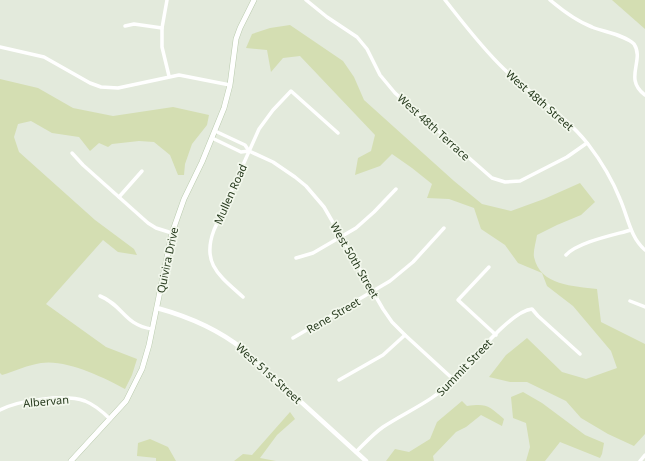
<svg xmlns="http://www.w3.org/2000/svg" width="645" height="461" font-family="'Noto Sans',sans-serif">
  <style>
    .green { fill: #d4deb2 }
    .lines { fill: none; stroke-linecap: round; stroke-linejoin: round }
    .secondary-casing { stroke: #bacbae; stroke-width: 6 }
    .minor { stroke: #fff; stroke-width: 3.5 }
    .tertiary { stroke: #fff; stroke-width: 4.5 }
    .secondary { stroke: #fff; stroke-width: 5 }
    .labels { text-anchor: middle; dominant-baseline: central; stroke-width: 3.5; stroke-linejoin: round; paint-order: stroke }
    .street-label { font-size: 11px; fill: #263a1d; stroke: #f2f7ec }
  </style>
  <rect width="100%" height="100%" fill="#e3eadc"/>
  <g class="green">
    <path d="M612,0h33v29z"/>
    <path d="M290,25l53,36 11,16 10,23 90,81 28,23 29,7 33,-12 36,-16 15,19 -14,13 -24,10 -20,10c-1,7 -4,16 -3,22 6,29 40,29 63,32l4,33 44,22v90l-11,12 -26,-12 -27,-16 -15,-17 -39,-19h-17l-21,-5 17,-22 21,-17 35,34 24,7 31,-11 -6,-17 -38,-45 -26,-20 -5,-13 -24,-10 -13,-18 -24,-16 -7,-21 -25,-9 -22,-1 5,-14 -20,-16 -20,-14 -12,12 -25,9 3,-17 13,-7 4,-16 -75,-79 -17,2 -12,14 -4,-22 -21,-2 6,-14 18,-6z"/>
    <path d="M0,79l38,9 35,20 40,8 60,-9 36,8 -2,10 -15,19 -7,20 -1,11h-6l-8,-20 -16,-13 -15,-1 -27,3 -4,3 -9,-4 -9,8 -11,-14 -27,-4 -21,-12 -13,3 -4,13 5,15 76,68 39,29 3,6 -19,-3 -15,-12 -57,64 60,43 31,12 -5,16 -7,14c-22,-12 -59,-30 -84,-26 -13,2 -26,8 -39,12l-2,-2z"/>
    <path d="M523,392l19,11 43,32 19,8 -2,11 -2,4 -40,-16 -15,19h-19l4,-14 -4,-24 -13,-5 -2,-21z"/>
    <path d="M462,401l5,5c20,-3 22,0 37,13l-2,7 -21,-11 -15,12 -10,5 -23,24 1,5h-48l9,-12 14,3 21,-13 7,-17z"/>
    <path d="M290,412l5,7 -18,16 -17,23 16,3h-42l9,-7 9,1z"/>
    <path d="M150,439l18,8 8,14h-20v-3l-19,-2 1,-13z"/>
  </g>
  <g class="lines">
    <g class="secondary-casing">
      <path id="secondary" d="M71,461l55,-60 16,-32 7,-24 23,-112 12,-34 18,-37 22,-54 6,-23 6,-46 4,-11 14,-28"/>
    </g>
    <g class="minor">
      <path d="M167,0l-5,28v19l7,29"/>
      <path d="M306,0l21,17 30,20 10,12 13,26 15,18 97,85 13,4 15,-1 47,-24 20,-14"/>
      <path d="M445,0c19,24 37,48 59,69 28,26 60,45 84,75 13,17 24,35 32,55 8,18 10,38 25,51"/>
      <path d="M550,0c13,11 26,21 42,27 12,5 33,8 42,17 11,16 -11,35 11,51"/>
      <path d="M125,26l9,-2 28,4"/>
      <path d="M0,47l44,10 46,26 11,4 17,1 61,-13 51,10"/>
      <path d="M215,131l30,14 4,6"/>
      <path d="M212,138l29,14 8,-1 24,11 22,15 11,9 18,21 59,102 9,13 13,13 49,45"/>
      <path d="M72,153l11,12 65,58 8,5 16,5"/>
      <path d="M119,197l23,-26"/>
      <path d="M566,255c12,-13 48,-20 65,-25"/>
      <path d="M296,258l17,-5 43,-25 18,-16 22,-23"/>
      <path d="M489,267l-31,33 38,35"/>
      <path d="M100,296c23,9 24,29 52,33"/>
      <path d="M243,297c-23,-21 -42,-33 -29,-67l45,-101 14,-19 18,-19 47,42"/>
      <path d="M630,301l15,6"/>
      <path d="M293,338l97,-57 23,-19 31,-34"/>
      <path d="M339,380l44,-25 22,-20"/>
      <path d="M0,410c19,-10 65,-16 85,-9 10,4 18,11 25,18"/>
      <path d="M356,452c9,-9 17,-18 27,-25 24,-16 51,-26 71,-48 17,-17 56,-68 78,-70l6,7 42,38"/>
      <path d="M640,461l5,-6"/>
    </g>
    <path class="tertiary" d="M157,308c33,9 61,21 87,42l122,111"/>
    <use href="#secondary" class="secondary"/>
  </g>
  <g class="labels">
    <g class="street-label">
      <text transform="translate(540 100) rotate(41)">West 48th Street</text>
      <text transform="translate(434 127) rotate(42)">West 48th Terrace</text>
      <text transform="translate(230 194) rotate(-66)">Mullen Road</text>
      <text transform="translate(167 260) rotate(-78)">Quivira Drive</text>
      <text transform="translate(355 260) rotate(60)">West 50th Street</text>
      <text transform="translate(333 315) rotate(-30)">Rene Street</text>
      <text transform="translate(464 367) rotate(-46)">Summit Street</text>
      <text transform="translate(269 373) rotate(42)">West 51st Street</text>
      <text transform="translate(46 401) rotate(-5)">Albervan</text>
    </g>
  </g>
</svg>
